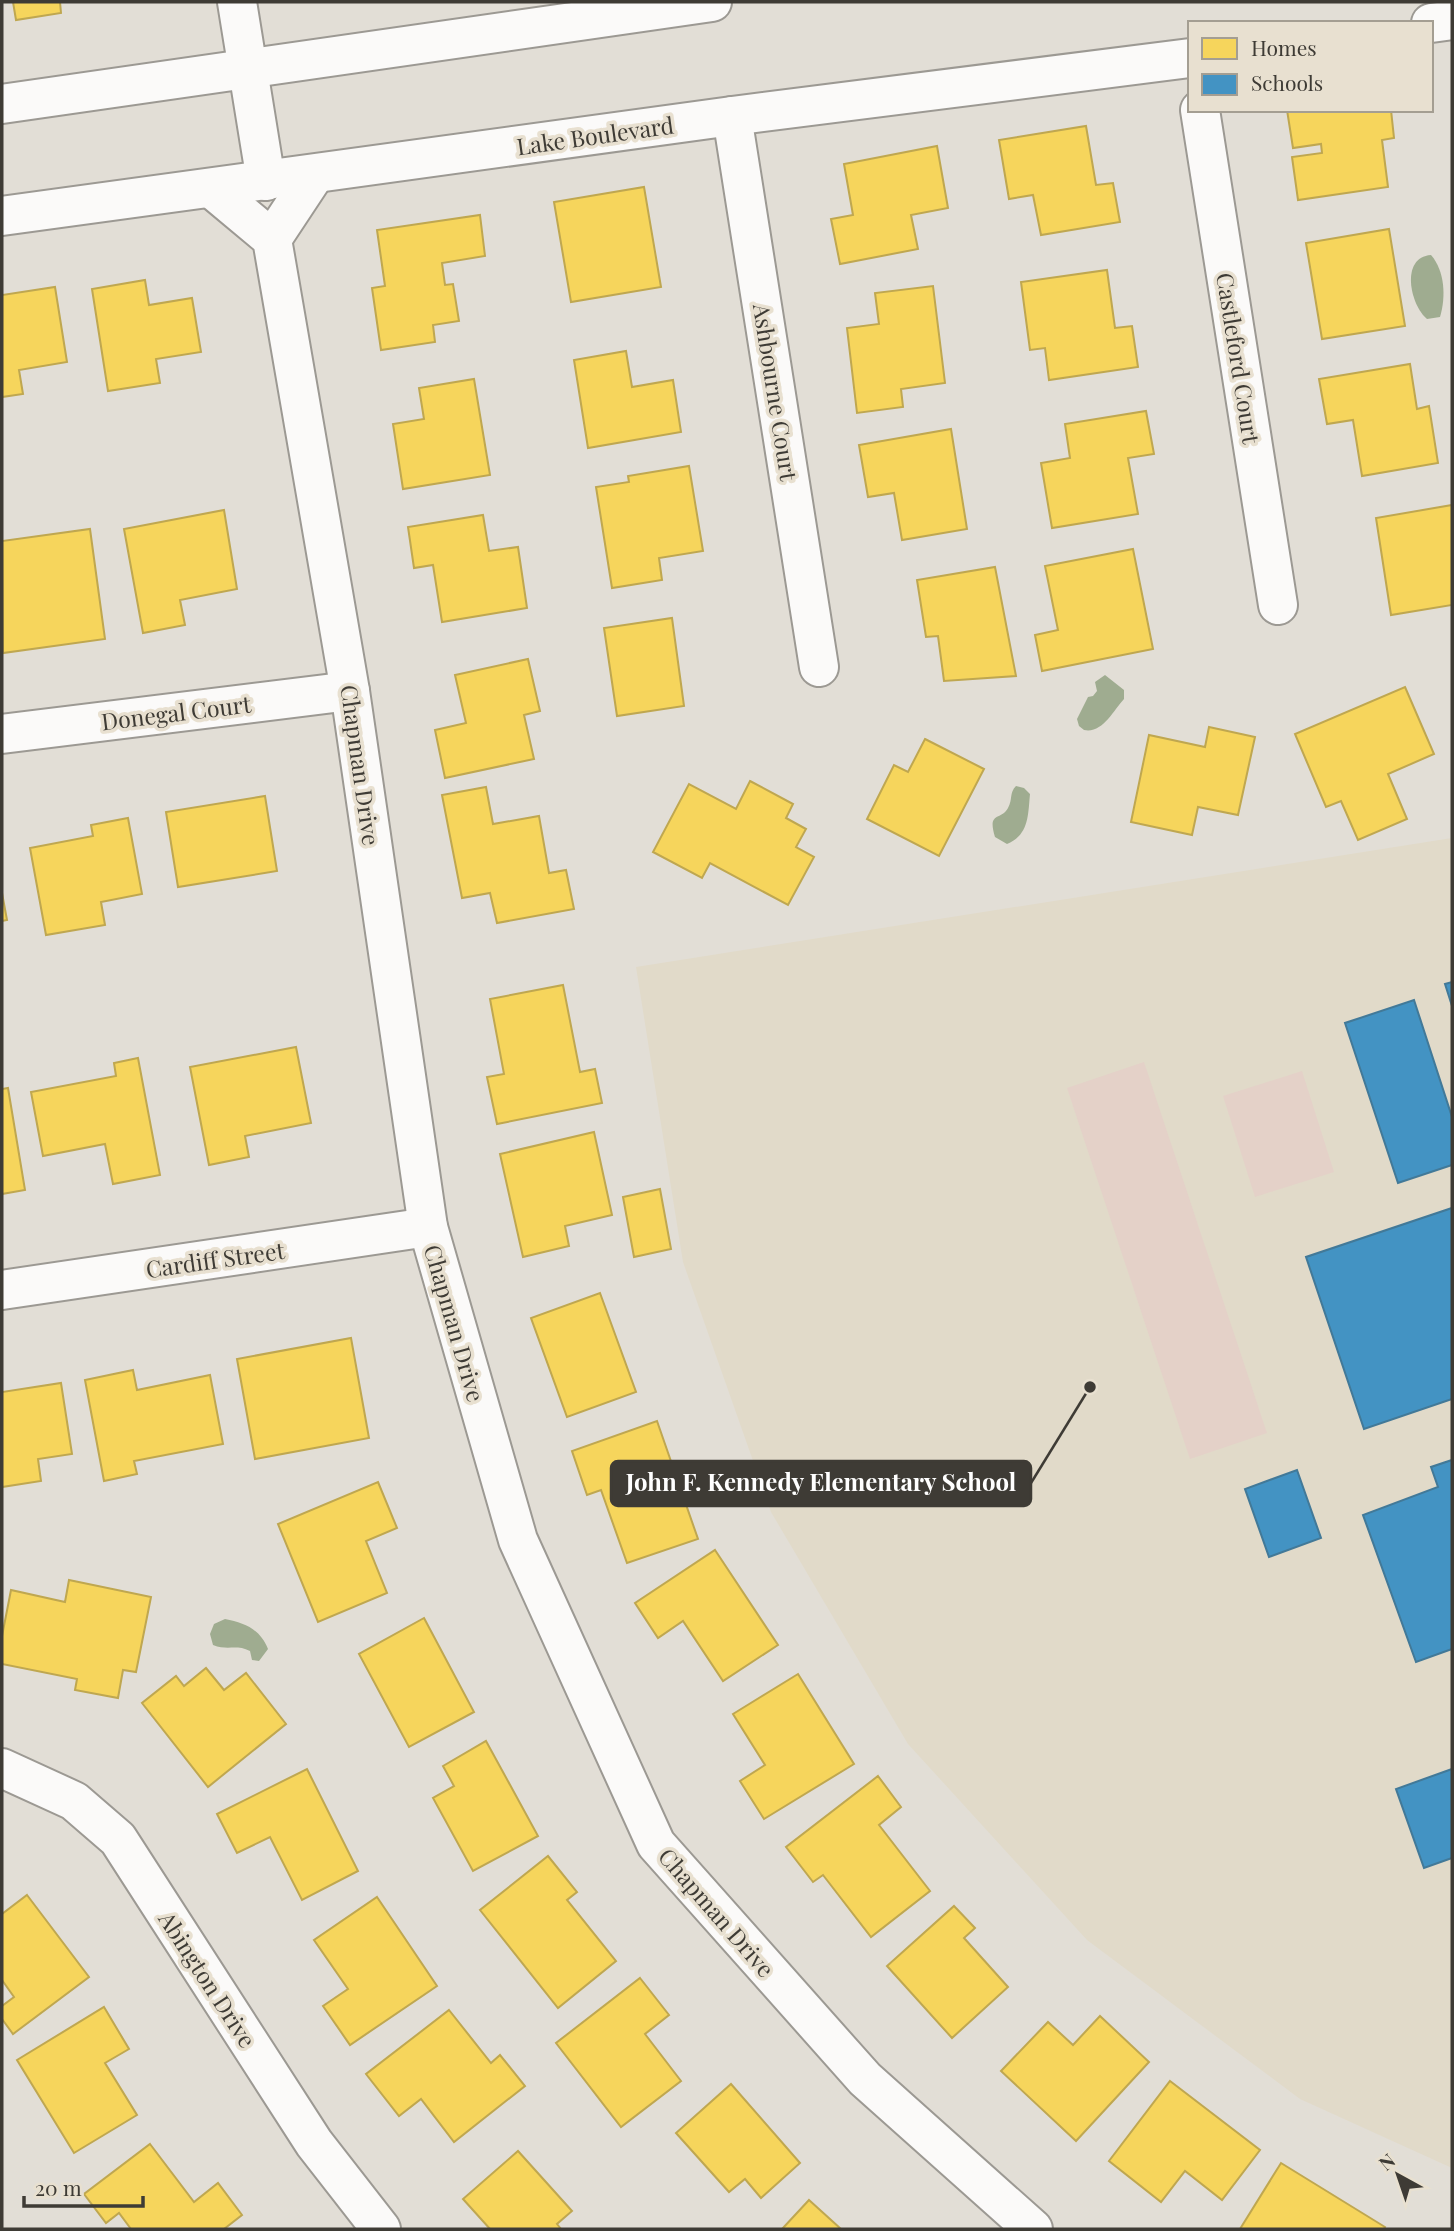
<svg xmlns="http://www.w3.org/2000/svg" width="1454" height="2231" font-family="'Playfair Display',serif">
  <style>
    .built { fill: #e1dac9 }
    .green { fill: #e4d1c8 }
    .water { fill: #9fac90 }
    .homes { fill: #f6d55c; stroke: #bfa750; stroke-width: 2 }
    .schools { fill: #4393c3; stroke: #427998; stroke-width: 2 }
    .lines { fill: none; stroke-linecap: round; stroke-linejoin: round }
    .minor-casing { stroke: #9c9993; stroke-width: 42 }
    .tertiary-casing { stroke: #9c9993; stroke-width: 42 }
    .minor { stroke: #fbfaf9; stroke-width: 38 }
    .tertiary { stroke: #fbfaf9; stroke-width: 38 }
    .labels { text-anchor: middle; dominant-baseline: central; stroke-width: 7; stroke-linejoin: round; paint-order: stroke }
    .street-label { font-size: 23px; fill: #3e3b35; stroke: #e8e0d0 }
    .leader { fill: none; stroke: #3e3b35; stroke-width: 2.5 }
    .callout-dot { fill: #3e3b35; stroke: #e8e0d0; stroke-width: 2.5 }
    .callout { fill: #3e3b35; stroke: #3e3b35; stroke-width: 2.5 }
    .callout-label { font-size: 24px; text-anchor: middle; font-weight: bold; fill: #fff }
  </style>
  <rect width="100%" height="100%" fill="#e2ded6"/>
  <path class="built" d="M1452,838v1330l-152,-69 -213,-159 -179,-196 -137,-232 -88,-250 -47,-295z"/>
  <g class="green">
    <path d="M1144,1062l123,371 -77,26 -123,-371z"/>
    <path d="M1302,1071l32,101 -79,25 -32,-101z"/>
  </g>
  <g class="water">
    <path d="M1431,255c14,16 15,42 9,62l-13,2c-17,-14 -27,-62 4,-64z"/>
    <path d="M1105,675l19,15v9c-11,12 -22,35 -40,31l-5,-4 -2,-7 11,-22 5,-1 4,-5 -2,-9z"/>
    <path d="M1016,786l8,2 6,6c-2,21 -1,41 -23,50l-12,-7c-8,-26 6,-16 13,-29 5,-9 1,-15 8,-22z"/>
    <path d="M225,1619c20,4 35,10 43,30l-9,12 -7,-1 -2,-9c-14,-7 -22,0 -37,-6l-3,-11 4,-10z"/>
  </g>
  <g class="homes">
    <path d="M13,2h47l1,11 -45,7z"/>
    <path d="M1287,110h104l3,28 -12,2 6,47 -90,13 -6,-43 30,-4 -1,-9 -28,4z"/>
    <path d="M1086,126l10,59 17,-2 7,39 -79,13 -8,-40 -24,4 -10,-59z"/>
    <path d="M937,146l11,62 -37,7 7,34 -78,15 -9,-45 22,-4 -9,-51z"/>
    <path d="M644,187l17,100 -90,15 -17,-100z"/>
    <path d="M480,215l5,41 -43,7 3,22 8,-1 6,37 -26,4 2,17 -54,8 -9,-62 13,-2 -8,-56z"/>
    <path d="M1389,229l16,97 -83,13 -16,-96z"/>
    <path d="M1107,270l8,58 17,-2 6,41 -89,13 -4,-32 -15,2 -9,-68z"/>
    <path d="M145,280l4,25 43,-7 9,54 -45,7 4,24 -52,8 -16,-102z"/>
    <path d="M933,286l12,97 -44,6 2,18 -46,6 -10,-85 32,-4 -4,-31z"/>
    <path d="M55,287l12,75 -48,8 4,24 -21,3v-102z"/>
    <path d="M626,351l6,36 41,-7 8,52 -93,16 -14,-88z"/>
    <path d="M1410,364l7,45 12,-3 9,57 -76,13 -9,-56 -26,4 -8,-45z"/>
    <path d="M474,379l16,96 -87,14 -10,-65 31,-5 -5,-31z"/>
    <path d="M1146,411l8,43 -26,4 10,56 -86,14 -11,-65 29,-5 -5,-34z"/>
    <path d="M951,429l16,100 -65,11 -8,-47 -26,4 -9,-52z"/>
    <path d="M689,466l14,85 -44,7 3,22 -50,8 -16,-101 33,-5 -1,-6z"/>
    <path d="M1452,505v100l-61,10 -15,-97z"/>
    <path d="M224,510l13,79 -57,11 5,25 -42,8 -19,-104z"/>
    <path d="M483,515l6,36 29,-4 9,61 -85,14 -9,-57 -19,3 -6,-41z"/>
    <path d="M90,529l15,110 -102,14 -1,-112z"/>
    <path d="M1133,549l20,100 -111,22 -7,-36 23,-5 -13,-64z"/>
    <path d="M995,567l21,109 -72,5 -6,-45 -12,1 -9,-57z"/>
    <path d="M672,618l12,88 -67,10 -13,-88z"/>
    <path d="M528,659l12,52 -16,4 10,44 -89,19 -10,-48 31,-7 -11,-48z"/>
    <path d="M1405,687l29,67 -46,20 19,45 -49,21 -17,-39 -15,6 -31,-73z"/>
    <path d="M1209,727l46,10 -17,78 -40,-8 -6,28 -61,-13 18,-87 56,12z"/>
    <path d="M925,739l59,30 -45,87 -72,-37 27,-54 14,7z"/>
    <path d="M750,781l43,23 -7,14 20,11 -10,18 18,10 -26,48 -78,-42 -8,15 -49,-26 36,-68 47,25z"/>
    <path d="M486,787l7,37 46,-8 10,57 17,-3 8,39 -77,14 -7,-30 -28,5 -20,-103z"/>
    <path d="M265,796l12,75 -99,16 -12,-75z"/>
    <path d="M128,818l14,76 -41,8 4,23 -59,10 -16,-87 63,-12 -2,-11z"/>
    <path d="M2,893l5,27 -5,1z"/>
    <path d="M563,985l17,87 15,-3 7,34 -105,21 -10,-47 17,-3 -14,-75z"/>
    <path d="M296,1047l15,76 -66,13 4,21 -40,8 -19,-98z"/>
    <path d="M138,1058l22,117 -47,9 -8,-40 -62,12 -12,-64 85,-16 -2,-13z"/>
    <path d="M8,1088l17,102 -23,4v-105z"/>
    <path d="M594,1132l18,83 -47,11 4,20 -46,11 -23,-103z"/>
    <path d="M660,1189l11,60 -37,8 -11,-60z"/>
    <path d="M600,1293l36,99 -69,25 -36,-99z"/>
    <path d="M351,1338l18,100 -114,21 -18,-100z"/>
    <path d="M133,1370l4,20 73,-15 13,69 -89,17 3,13 -33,7 -19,-101z"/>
    <path d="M61,1383l11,71 -34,5 3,22 -39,6v-95z"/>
    <path d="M657,1421l41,118 -71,24 -26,-73 -14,5 -15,-44z"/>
    <path d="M378,1482l19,46 -31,13 21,52 -69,29 -40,-98z"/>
    <path d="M715,1550l63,95 -55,36 -40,-60 -25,17 -23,-35z"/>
    <path d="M69,1580l82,17 -15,75 -13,-2 -5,28 -43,-8 2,-11 -75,-15v-28l9,-46 54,12z"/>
    <path d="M424,1618l50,94 -65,35 -50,-93z"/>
    <path d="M206,1668l18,22 22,-17 40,51 -78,63 -66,-84 34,-27 8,10z"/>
    <path d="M798,1674l56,90 -90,55 -24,-38 25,-16 -32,-51z"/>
    <path d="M486,1741l52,95 -65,35 -40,-73 21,-12 -11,-20z"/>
    <path d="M307,1769l51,102 -56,29 -32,-63 -33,16 -20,-39z"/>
    <path d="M878,1776l23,31 -22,18 51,66 -59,46 -48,-62 -10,7 -27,-35z"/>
    <path d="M548,1856l29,36 -10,8 49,61 -58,47 -78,-98z"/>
    <path d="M27,1895l62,82 -76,57 -11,-15v-13l12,-9 -12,-17v-66z"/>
    <path d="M377,1897l60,89 -87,59 -27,-39 25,-17 -34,-49z"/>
    <path d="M954,1906l21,22 -11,10 44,49 -56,51 -65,-72z"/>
    <path d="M640,1978l29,37 -24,19 36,47 -60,46 -65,-84z"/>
    <path d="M104,2007l25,42 -24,14 32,52 -63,38 -57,-93z"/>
    <path d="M449,2010l42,53 9,-8 25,31 -71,56 -33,-43 -22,17 -33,-42z"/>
    <path d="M1100,2016l49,46 -73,79 -75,-70 47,-49 25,23z"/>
    <path d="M1170,2081l90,69 -38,50 -37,-29 -24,31 -52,-41z"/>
    <path d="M731,2084l69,79 -39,35 -16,-19 -16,13 -53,-59z"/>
    <path d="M150,2144l44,58 24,-19 24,32 -18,14h-93l-12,-16 -13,10 -22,-29z"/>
    <path d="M518,2151l54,60 -15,13 4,5h-71l-27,-30z"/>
    <path d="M1281,2163l104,64 -1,2h-144z"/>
    <path d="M809,2200l32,29h-59z"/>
  </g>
  <g class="schools">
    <path d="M1452,982v24l-7,-22z"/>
    <path d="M1414,1000l38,117v48l-54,18 -53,-160z"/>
    <path d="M1452,1208v191l-88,30 -58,-172z"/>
    <path d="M1452,1460v189l-36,13 -53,-147 75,-28 -7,-20z"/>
    <path d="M1297,1470l24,68 -52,19 -24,-68z"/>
    <path d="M1452,1769v89l-28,10 -28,-79z"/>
  </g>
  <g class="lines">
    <g class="minor-casing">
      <g id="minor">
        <path d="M1200,110l78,495"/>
        <path d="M732,116l87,551"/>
        <path d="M212,189l60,50 78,452 78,536 90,313 138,304 209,235 168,150"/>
        <path d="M272,239l43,-65"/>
        <path d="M2,734l348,-43"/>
        <path d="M2,1290l426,-63"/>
        <path d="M2,1768l72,33 44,38 196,304 67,86"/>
      </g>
    </g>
    <g class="tertiary-casing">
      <g id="tertiary">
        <path d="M237,2l29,179"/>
        <path d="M1431,23l21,-3"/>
        <path d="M2,104l710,-102"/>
        <path d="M2,216l730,-100 458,-58"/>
      </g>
    </g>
    <use href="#minor" class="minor"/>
    <use href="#tertiary" class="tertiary"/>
  </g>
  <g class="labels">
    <g class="street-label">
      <text transform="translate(595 135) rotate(-8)">Lake Boulevard</text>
      <text transform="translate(1239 358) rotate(81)">Castleford Court</text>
      <text transform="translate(776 392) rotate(81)">Ashbourne Court</text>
      <text transform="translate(176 712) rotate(-7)">Donegal Court</text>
      <text transform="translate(361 765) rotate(82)">Chapman Drive</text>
      <text transform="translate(215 1259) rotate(-8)">Cardiff Street</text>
      <text transform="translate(455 1323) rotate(74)">Chapman Drive</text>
      <text transform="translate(717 1912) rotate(49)">Chapman Drive</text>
      <text transform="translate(208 1979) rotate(57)">Abington Drive</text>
    </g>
  </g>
  <path class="leader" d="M1090 1387L1031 1483"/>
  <circle class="callout-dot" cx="1090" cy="1387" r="7"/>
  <rect class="callout" x="611" y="1461" width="420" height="45" rx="7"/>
  <g class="callout-label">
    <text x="821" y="1491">John F. Kennedy Elementary School</text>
  </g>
  <rect width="1454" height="2231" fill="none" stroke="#3e3b35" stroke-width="7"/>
  <rect x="1188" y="21" width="245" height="91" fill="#e8e0d0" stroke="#a49e92" stroke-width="2"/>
  <rect x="1202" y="38" width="35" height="21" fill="#f6d55c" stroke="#a49e92" stroke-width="2"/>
  <text x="1251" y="56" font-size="21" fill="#3e3b35">Homes</text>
  <rect x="1202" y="74" width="35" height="21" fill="#4393c3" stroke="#a49e92" stroke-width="2"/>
  <text x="1251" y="91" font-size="21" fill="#3e3b35">Schools</text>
  <g transform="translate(1398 2175) rotate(320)" stroke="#e8e0d0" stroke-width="5" paint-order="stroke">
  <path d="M0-5L12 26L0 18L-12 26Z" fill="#3e3b35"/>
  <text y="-10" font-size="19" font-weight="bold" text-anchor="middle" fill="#3e3b35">N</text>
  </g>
  <path d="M24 2196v10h119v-10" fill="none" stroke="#3e3b35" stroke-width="3.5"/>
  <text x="35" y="2196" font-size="21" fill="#3e3b35" stroke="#e8e0d0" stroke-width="5" paint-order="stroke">20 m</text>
</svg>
